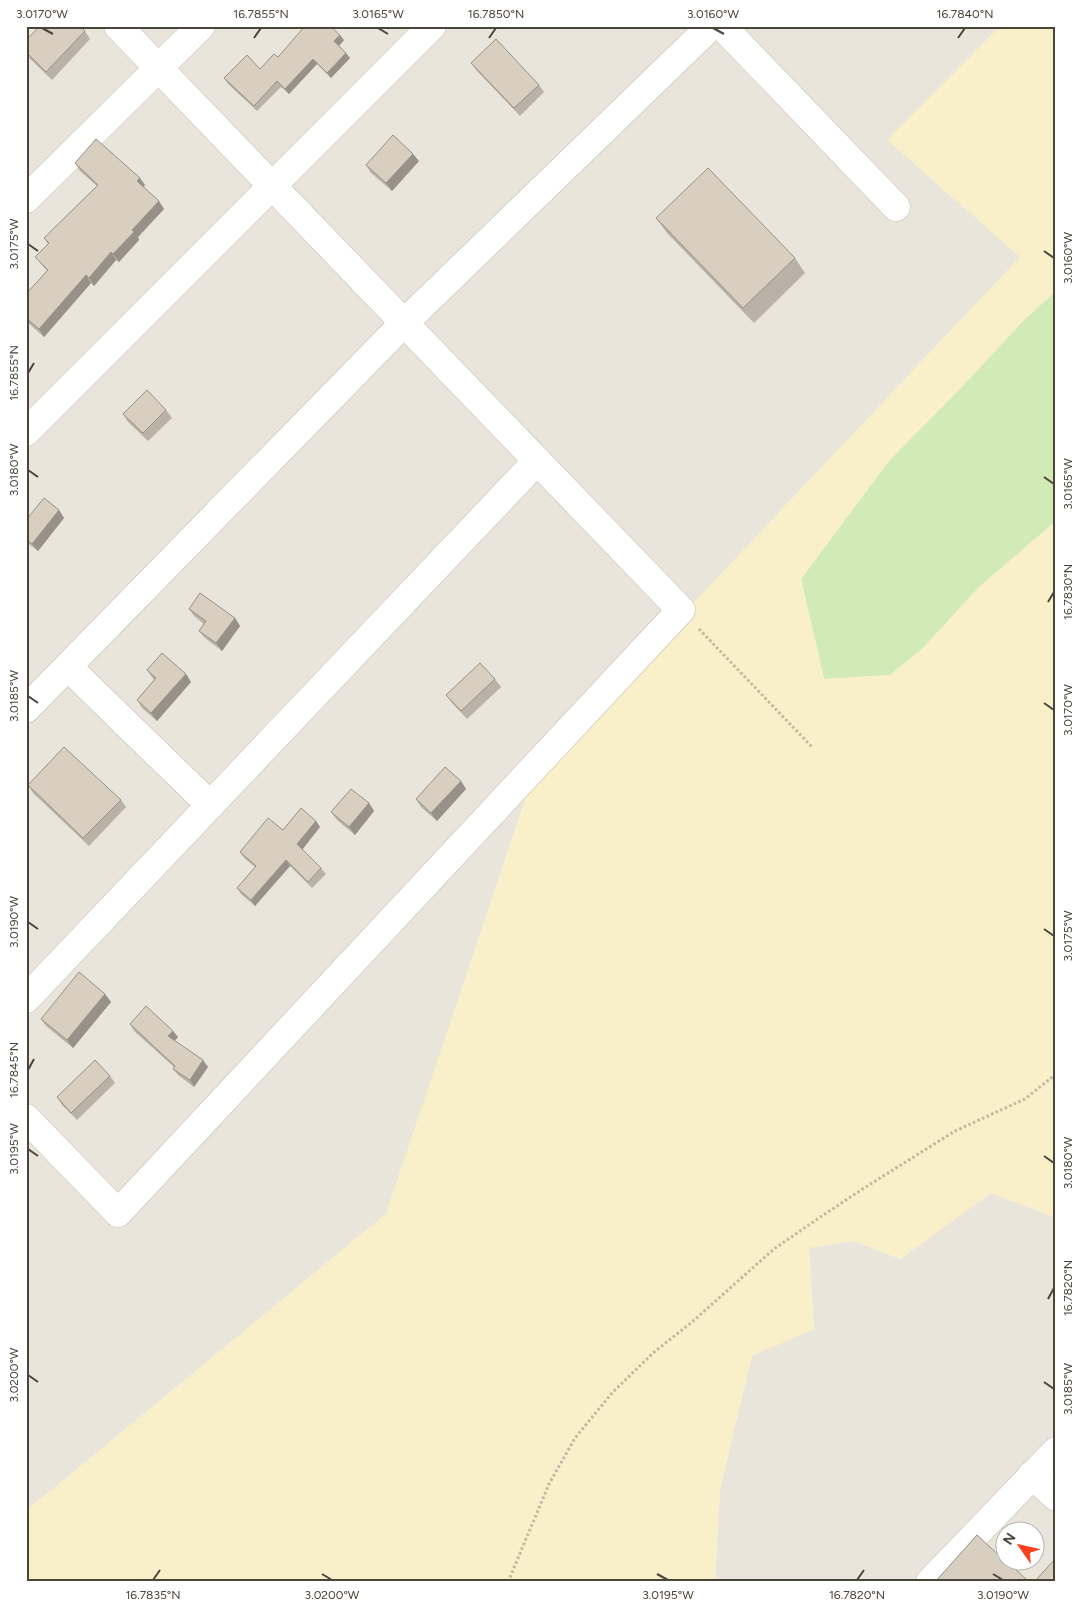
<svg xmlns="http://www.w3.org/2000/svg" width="1082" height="1608" font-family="Figtree,sans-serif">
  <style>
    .residential { fill: #eae5da; fill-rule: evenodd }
    .green { fill: #d2eab5 }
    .sand { fill: #f9efc9 }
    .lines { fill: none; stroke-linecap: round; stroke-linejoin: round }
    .minor-casing { stroke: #c2bbae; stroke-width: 29 }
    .path { stroke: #c4b79f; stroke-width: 3; stroke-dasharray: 2.5 2.5; stroke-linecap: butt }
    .minor { stroke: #fff; stroke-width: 28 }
    .wall { fill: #bab2a6 }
    .shaded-wall { fill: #979187 }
    .building { fill: #d8cfc1; stroke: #979187 }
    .ticks { fill: none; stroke: #4b4439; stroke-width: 2 }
    .neatline { fill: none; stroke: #4b4439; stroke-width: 2 }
    .ticks-label { font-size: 12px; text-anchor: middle; fill: #4b4439 }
  </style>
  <rect width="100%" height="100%" fill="#f6f3ec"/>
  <g class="residential">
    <path d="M26,26h975l-113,114 133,116 -486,515 -149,443 -360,297z"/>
    <path d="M991,1193l65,25v364h-341l5,-93 32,-134 62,-26 -5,-82 45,-6 46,18zM1004,1530h30v30h-30z"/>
  </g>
  <path class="green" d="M1056,291v230l-77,66 -57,62 -32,26 -66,4 -23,-100 87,-117 137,-143z"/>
  <path class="sand" d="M1001,26h55v265l-31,28 -61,66 -76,77 -87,117 23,100 66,-4 32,-26 57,-62 77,-66v697l-65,-25 -91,66 -46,-18 -45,7 5,81 -62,27 -32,133 -5,93h-689v-71l360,-297 149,-443 485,-514 -133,-117z"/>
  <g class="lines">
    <g class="minor-casing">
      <g id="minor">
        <path d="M722,26l174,181"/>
        <path d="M26,199l175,-173"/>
        <path d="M26,432l406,-406"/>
        <path d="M68,667l142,138"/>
        <path d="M26,709l378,-386 307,-297"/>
        <path d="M26,999l511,-538"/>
        <path d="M26,1118l92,95 563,-603 -563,-584"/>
        <path d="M1032,1475l24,22"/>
        <path d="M930,1582l126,-131"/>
      </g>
    </g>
    <g class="path">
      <path d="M699,629l114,119"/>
      <path d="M508,1582l41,-98 26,-46 37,-45 41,-40 39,-31 82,-73 39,-27 48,-32 94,-59 70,-32 31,-25"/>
    </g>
    <use href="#minor" class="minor"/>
  </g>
  <g class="wall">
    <path d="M85,31l5,8 -38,41 -26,-25v-15z"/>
    <path d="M344,40l-5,6 11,12 -19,20 -14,-14 -28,30 -8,-7 -24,24 -29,-27 -4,-6 36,-9 18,-12z"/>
    <path d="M471,63l68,22 5,7 -24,24 -43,-45z"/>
    <path d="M419,161l-27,30 -21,-18 -5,-8z"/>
    <path d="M75,163l70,22 -1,2 20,22 -26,28 1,3 -20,22 -3,-2 -22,26 -3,-3 -47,54 -18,-16v-27l21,-23 -12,-14 13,-13 -4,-6 53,-52 -17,-15z"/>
    <path d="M656,218l139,40 10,15 -51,50 -87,-90z"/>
    <path d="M166,410l6,8 -24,23 -20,-19 -5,-8z"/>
    <path d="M59,510l5,8 -26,33 -12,-9v-22z"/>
    <path d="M189,609l46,9 5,8 -18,25 -17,-13 -6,-7 5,-7 -10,-8z"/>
    <path d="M147,670l39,4 5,8 -34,39 -15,-13 -5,-8 17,-20z"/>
    <path d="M495,679l6,8 -34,32 -15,-16 -6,-8z"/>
    <path d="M28,785l93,15 5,7 -37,39 -56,-53z"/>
    <path d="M466,789l-29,32 -16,-14 -5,-8z"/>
    <path d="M369,803l5,8 -19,24 -18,-15 -6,-8z"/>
    <path d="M316,821l4,6 -18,22 19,19 5,6 -14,14 -22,-22 -35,40 -14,-12 -4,-6 18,-21 -11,-9 -4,-6 43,-22z"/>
    <path d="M105,994l6,8 -38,46 -27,-22 -5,-7z"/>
    <path d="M130,1024l43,7 5,6 -4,4 34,26 -14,20 -16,-12 -5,-6 1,-2 -40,-36z"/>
    <path d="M110,1076l5,7 -38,37 -15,-15 -5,-8z"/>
  </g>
  <g class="shaded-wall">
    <path d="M340,35l4,5 -6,7 -4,-6z"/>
    <path d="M346,53l4,5 -19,20 -4,-5z"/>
    <path d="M313,59l4,5 -28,30 -4,-5z"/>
    <path d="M413,154l6,7 -27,30 -6,-8z"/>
    <path d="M140,178l5,7 -3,3 -5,-7z"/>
    <path d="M159,201l5,8 -26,28 1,3 -20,22 -6,-8 19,-24z"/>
    <path d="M111,252l5,8 -22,26 -5,-8z"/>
    <path d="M86,275l5,8 -47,54 -5,-8z"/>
    <path d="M59,510l5,8 -26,33 -6,-7z"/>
    <path d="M235,618l5,8 -18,25 -6,-8z"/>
    <path d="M186,674l5,8 -34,39 -6,-8z"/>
    <path d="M461,781l5,8 -29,32 -6,-8z"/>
    <path d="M369,803l5,8 -19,24 -6,-8z"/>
    <path d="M316,821l4,6 -18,23 -5,-6z"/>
    <path d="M286,860l4,6 -35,40 -4,-6z"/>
    <path d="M105,994l6,8 -38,46 -6,-8z"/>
    <path d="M173,1031l5,6 -5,6 -5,-7z"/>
    <path d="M203,1060l5,7 -14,20 -4,-7z"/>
  </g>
  <g class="building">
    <path d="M40,26h40l5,5 -39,41 -20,-20v-12z"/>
    <path d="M305,26h25l10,9 -6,6 12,12 -19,20 -14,-14 -28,30 -8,-8 -23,25 -30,-28 23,-23 13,14 14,-15 4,3z"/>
    <path d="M496,39l43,46 -25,23 -43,-45z"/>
    <path d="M393,135l20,19 -27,29 -20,-18z"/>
    <path d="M96,139l44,39 -3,3 22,20 -27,29 2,2 -21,22 -2,-2 -22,26 -3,-3 -47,54 -13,-11v-24l22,-24 -13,-13 14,-14 -5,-5 54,-53 -23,-22z"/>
    <path d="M708,168l87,90 -52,50 -87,-90z"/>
    <path d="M147,390l19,20 -23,23 -20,-19z"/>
    <path d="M44,498l15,12 -27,34 -6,-5v-19z"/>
    <path d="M200,593l35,25 -19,25 -17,-12 7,-10 -17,-12z"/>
    <path d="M162,653l24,21 -35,39 -14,-13 19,-22 -9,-8z"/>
    <path d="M480,663l15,16 -34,32 -15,-16z"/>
    <path d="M64,747l57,53 -38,38 -55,-53z"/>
    <path d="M445,767l16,14 -30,32 -15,-14z"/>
    <path d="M351,789l18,14 -20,24 -18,-15z"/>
    <path d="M301,808l15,13 -19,23 24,24 -13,14 -22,-22 -35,40 -14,-12 19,-22 -16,-14 28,-34 15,12z"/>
    <path d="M79,972l26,22 -38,46 -26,-21z"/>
    <path d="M146,1006l27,25 -5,5 35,24 -13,20 -17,-11 2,-3 -45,-42z"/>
    <path d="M95,1060l15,16 -39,37 -14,-16z"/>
    <path d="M977,1535l27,25h2l23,22h-94z"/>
    <path d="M1056,1558v24h-22z"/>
  </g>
  <path class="ticks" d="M42,28l11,6M378,28l10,6M713,28l11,6M254,38l7,-10M489,38l7,-10M958,38l7,-10M28,244l10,7M1044,251l10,7M28,373l6,-10M28,470l10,7M1044,477l10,7M1048,602l6,-10M28,696l10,7M1044,703l10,7M28,922l10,7M1044,929l10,7M28,1070l6,-11M28,1149l10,7M1044,1156l10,7M1048,1299l6,-11M28,1375l10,7M1044,1382l10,7M322,1574l10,6M657,1574l11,6M993,1574l10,6M153,1580l7,-10M857,1580l7,-10"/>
  <rect width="1082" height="1608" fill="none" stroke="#ffffff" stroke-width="55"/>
  <g transform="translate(1020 1546) rotate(304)"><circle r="24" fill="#ffffff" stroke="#b7b4b0"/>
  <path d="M0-4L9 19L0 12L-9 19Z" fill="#fc3f1d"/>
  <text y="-8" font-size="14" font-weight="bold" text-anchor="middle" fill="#4b4439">N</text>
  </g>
  <rect x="28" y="28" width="1026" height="1552" class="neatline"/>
  <g class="ticks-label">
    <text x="42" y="18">3.0170°W</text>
    <text x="261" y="18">16.7855°N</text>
    <text x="378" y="18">3.0165°W</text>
    <text x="496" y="18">16.7850°N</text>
    <text x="713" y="18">3.0160°W</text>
    <text x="965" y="18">16.7840°N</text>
    <text transform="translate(14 244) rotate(-90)" y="4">3.0175°W</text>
    <text transform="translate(1068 258) rotate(-90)" y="4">3.0160°W</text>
    <text transform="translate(14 373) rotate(-90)" y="4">16.7855°N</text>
    <text transform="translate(14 470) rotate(-90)" y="4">3.0180°W</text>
    <text transform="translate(1068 484) rotate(-90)" y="4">3.0165°W</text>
    <text transform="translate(1068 592) rotate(-90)" y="4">16.7830°N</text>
    <text transform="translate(14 696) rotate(-90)" y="4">3.0185°W</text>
    <text transform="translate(1068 710) rotate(-90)" y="4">3.0170°W</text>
    <text transform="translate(14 922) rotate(-90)" y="4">3.0190°W</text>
    <text transform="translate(1068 936) rotate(-90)" y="4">3.0175°W</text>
    <text transform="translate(14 1070) rotate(-90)" y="4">16.7845°N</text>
    <text transform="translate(14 1149) rotate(-90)" y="4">3.0195°W</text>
    <text transform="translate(1068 1163) rotate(-90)" y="4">3.0180°W</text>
    <text transform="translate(1068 1288) rotate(-90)" y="4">16.7820°N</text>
    <text transform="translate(14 1375) rotate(-90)" y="4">3.0200°W</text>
    <text transform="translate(1068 1389) rotate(-90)" y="4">3.0185°W</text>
    <text x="153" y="1599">16.7835°N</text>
    <text x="332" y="1599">3.0200°W</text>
    <text x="668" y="1599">3.0195°W</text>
    <text x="857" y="1599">16.7820°N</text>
    <text x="1003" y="1599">3.0190°W</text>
  </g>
</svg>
